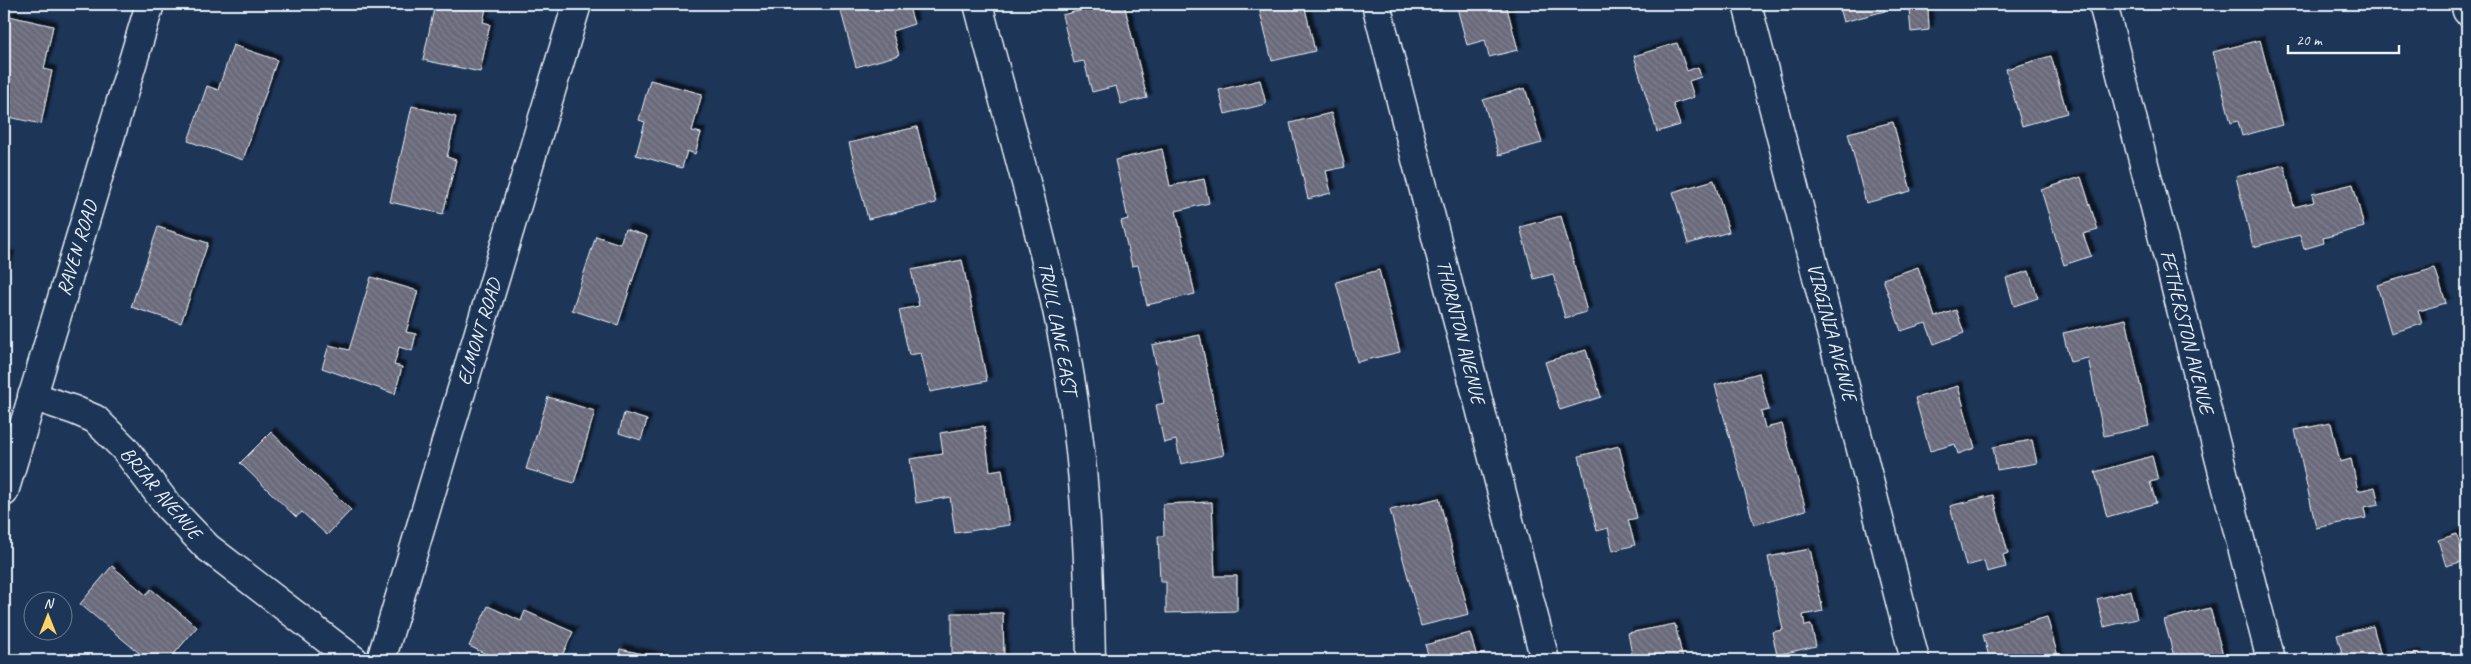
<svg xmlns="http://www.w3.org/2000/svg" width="2471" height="664" font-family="Caveat,sans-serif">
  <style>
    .building { fill: url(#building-back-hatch); stroke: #e8f1f8; filter: url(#shadow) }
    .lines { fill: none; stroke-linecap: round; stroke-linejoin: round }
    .minor-casing { stroke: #e8f1f8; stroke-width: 31 }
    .minor { stroke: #1d3557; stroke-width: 28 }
    .labels { text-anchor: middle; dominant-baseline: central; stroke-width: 4; stroke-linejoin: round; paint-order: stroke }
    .street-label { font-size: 20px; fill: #e8f1f8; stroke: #1d3557 }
  </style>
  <defs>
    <pattern id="building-back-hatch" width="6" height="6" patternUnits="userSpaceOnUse" patternTransform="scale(1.25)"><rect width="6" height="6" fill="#6a6a7b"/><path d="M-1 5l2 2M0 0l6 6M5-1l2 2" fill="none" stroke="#7f808e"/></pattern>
    <filter id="shadow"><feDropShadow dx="4.5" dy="-4.5" stdDeviation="1" flood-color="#0009"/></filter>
  </defs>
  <rect width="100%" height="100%" fill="#1d3557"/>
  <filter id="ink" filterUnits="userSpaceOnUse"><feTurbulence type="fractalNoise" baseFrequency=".02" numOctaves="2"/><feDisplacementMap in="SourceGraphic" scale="10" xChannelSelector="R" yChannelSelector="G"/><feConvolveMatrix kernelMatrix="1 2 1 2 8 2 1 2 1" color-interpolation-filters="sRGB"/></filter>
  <g filter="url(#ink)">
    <g class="building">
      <path d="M435,4h52l-4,18 7,2 -10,48 -57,-12z"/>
      <path d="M839,4h69l6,20 -22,7 7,24 -43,12z"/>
      <path d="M1107,4h17l23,94 -26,6 -5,-18 -24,6 -8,-31 -10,2 -12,-48z"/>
      <path d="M1275,4h29l11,47 -43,10 -13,-53z"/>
      <path d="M1456,4h50l12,46 -29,7 -4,-17 -18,5z"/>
      <path d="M1838,4h45l2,7 -42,11z"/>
      <path d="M1928,7l1,23 -18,2 -2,-23z"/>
      <path d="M9,16l44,10 -9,43 8,2 -11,53 -37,-8v-76z"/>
      <path d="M2260,40l22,85 -40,11 -4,-15 -7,2 -18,-71z"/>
      <path d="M1677,43l10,28 11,-4 3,10 -12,4 5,16 -21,7 7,21 -23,7 -23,-76z"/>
      <path d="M233,45l44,15 -34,100 -55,-19 19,-55 11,4z"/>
      <path d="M2051,56l16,57 -45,13 -16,-57z"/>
      <path d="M650,80l52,14 -10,37 9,2 -6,21 -8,-3 -5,17 -46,-13 9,-33 -6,-2z"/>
      <path d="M1260,80l6,24 -41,10 -6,-24z"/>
      <path d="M1525,88l17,55 -43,12 -16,-55z"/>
      <path d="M412,106l44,11 -9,40 9,3 -13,54 -53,-12z"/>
      <path d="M1331,113l14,54 -19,4 5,22 -23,6 -18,-76z"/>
      <path d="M1893,122l18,69 -45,12 -18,-70z"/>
      <path d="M917,127l19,76 -68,16 -19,-76z"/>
      <path d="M1162,149l8,37 34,-7 5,24 -33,8 19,83 -48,11 -9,-40 -6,1 -11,-45 7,-2 -13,-59z"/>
      <path d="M2284,165l10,42 20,-5 -2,-8 41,-10 11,43 -41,11 1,5 -20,6 -4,-14 -47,12 -17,-70z"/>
      <path d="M2081,177l17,53 -15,4 8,22 -27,9 -23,-75z"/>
      <path d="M1714,180l15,52 -41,12 -15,-52z"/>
      <path d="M1561,216l26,96 -22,6 -12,-44 -19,5 -14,-52z"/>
      <path d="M158,227l50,16 -27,80 -50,-16z"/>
      <path d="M625,229l22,7 -29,89 -46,-15 24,-74 24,8z"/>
      <path d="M4,254l6,2 -6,21z"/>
      <path d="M962,260l25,121 -57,11 -9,-39 -12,2 -10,-45 20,-4 -8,-36z"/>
      <path d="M1918,267l17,50 21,-7 8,23 -30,11 -8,-21 -25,8 -18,-52z"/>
      <path d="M2435,268l11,35 -28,8 4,13 -31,9 -14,-48z"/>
      <path d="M1379,270l21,82 -43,10 -21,-80z"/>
      <path d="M2029,271l9,27 -24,8 -8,-28z"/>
      <path d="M371,277l47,14 -12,41 10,2 -4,17 -13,-4 -5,18 8,2 -7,27 -73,-26 7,-23 20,5z"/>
      <path d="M2126,319l23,107 -45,10 -16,-78 -18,4 -7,-29z"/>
      <path d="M1200,335l24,120 -43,9 -5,-24 -12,3 -8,-38 8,-2 -12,-58z"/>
      <path d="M1586,350l15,47 -41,13 -15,-48z"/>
      <path d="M1759,373l10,37 -8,2 4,16 17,-4 24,86 -52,15 -39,-140z"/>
      <path d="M1958,386l17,62 -17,6 -3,-10 -25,7 -15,-53z"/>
      <path d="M548,397l47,14 -21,72 -48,-14z"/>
      <path d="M624,413l23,7 -6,20 -22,-7z"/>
      <path d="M2331,423l9,39 11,-3 7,32 17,-4 4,17 -15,3 2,11 -50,10 -21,-98z"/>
      <path d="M984,426l6,45 12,-2 8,56 -55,8 -5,-36 -34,6 -6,-44 33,-5 -3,-21z"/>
      <path d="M271,432l80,78 -24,25 -25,-23 -6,5 -56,-54z"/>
      <path d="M2032,440l5,23 -40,7 -4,-23z"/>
      <path d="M1619,446l18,72 -9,2 7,25 -22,6 -5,-23 -11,3 -18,-75z"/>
      <path d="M2152,456l6,24 -8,2 6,21 -49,14 -12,-45z"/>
      <path d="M1993,495l15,58 -5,2 3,12 -19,5 -3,-11 -18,5 -16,-60z"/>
      <path d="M1439,498l30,116 -48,12 -31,-116z"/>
      <path d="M1212,502l3,74h22v35l-71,2v-31h-6l-2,-46h6l-1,-32z"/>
      <path d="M2457,534l7,27 -18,5 -8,-26z"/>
      <path d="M1810,549l13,62 -20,4 2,11 6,-1 5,21 -39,9 -5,-23 11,-2 -15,-73z"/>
      <path d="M112,566l34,29 5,-6 46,38 -28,33h-29l4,-3 -64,-53z"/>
      <path d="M2131,590l6,29 -33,8 -7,-28z"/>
      <path d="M488,606l33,15 4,-10 48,21 -13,28h-61l-30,-14z"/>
      <path d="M2210,608l14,51 -49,1 -11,-40z"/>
      <path d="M952,613h51l1,47h-52z"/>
      <path d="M2047,617l12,43h-69l-7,-25z"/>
      <path d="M1675,624l8,36h-50l-5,-27z"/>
      <path d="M2373,626l9,34h-38l-7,-25z"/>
      <path d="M1470,633l8,27h-48l-5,-15z"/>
      <path d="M620,649l50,11h-52z"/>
      <path d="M2416,654l2,6h-28z"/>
    </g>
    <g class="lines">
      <g class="minor-casing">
        <g id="minor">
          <path d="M978,4c32,124 71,248 92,374 16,93 19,188 21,282"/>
          <path d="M1376,4l169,656"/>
          <path d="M1747,4l168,656"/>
          <path d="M2103,4l168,656"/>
          <path d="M2465,4l2,7"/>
          <path d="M32,396l42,14 21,9 30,30 43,57 39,41 147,113"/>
          <path d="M4,492l146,-488"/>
          <path d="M381,660l196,-656"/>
        </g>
      </g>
      <use href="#minor" class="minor"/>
    </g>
  </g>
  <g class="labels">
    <g class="street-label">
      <text transform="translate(77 248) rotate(-73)">RAVEN ROAD</text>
      <text transform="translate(1058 328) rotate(79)">TRULL LANE EAST</text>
      <text transform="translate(479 332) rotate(-73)">ELMONT ROAD</text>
      <text transform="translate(1461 332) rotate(76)">THORNTON AVENUE</text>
      <text transform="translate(1832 332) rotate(75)">VIRGINIA AVENUE</text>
      <text transform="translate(2187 332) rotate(76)">FETHERSTON AVENUE</text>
      <text transform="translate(161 493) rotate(50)">BRIAR AVENUE</text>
    </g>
  </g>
  <rect width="2471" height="664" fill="none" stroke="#1d3557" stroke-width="20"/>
  <rect x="10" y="10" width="2451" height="644" fill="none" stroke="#e8f1f8" stroke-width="2" filter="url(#ink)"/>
  <g transform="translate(48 616)"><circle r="24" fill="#1d3557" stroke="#6e8097"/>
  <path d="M0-4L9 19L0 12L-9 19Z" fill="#ffd166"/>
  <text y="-8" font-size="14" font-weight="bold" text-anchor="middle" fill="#e8f1f8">N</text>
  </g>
  <path d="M2288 45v8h111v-8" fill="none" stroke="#e8f1f8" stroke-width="2.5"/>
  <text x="2296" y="45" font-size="15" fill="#e8f1f8" stroke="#1d3557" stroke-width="4" paint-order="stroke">20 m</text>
</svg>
